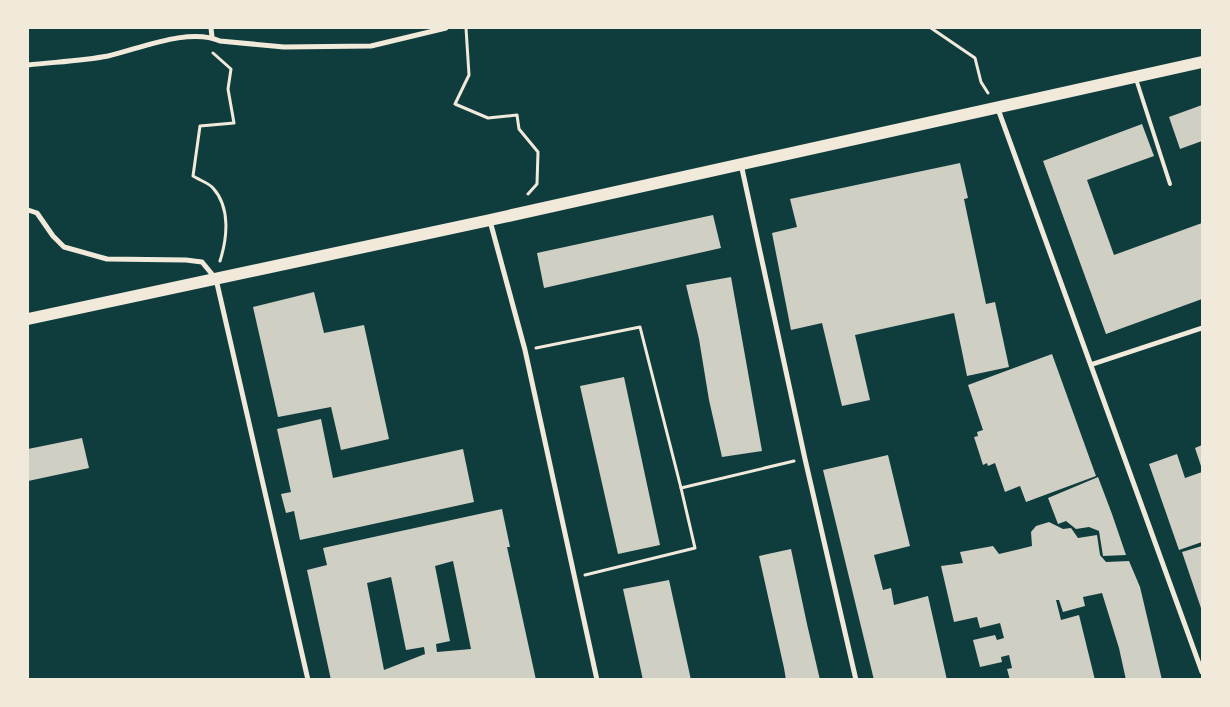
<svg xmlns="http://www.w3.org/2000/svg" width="1230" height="707" font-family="'PT Serif',serif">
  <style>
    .building { fill: #cfcfc3; fill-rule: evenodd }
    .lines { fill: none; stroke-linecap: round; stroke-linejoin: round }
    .path { stroke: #f1e9da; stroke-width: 3 }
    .service { stroke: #f1e9da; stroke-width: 4 }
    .minor { stroke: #f1e9da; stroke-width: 5 }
    .primary { stroke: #f1e9da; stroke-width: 12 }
  </style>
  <rect width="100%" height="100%" fill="#0f3d3e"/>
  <g class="building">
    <path d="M1202,105v36l-22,8 -11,-32z"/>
    <path d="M1142,124l12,32 -67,24 27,75 88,-32v76l-96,35 -63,-173z"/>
    <path d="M960,163l8,35 -4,1 22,105 9,-2 14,65 -42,9 -13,-63 -99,22 15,65 -28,6 -20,-83 -31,7 -19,-97 25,-6 -7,-28z"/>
    <path d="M713,215l8,33 -177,40 -7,-35z"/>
    <path d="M731,277l31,174 -40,6 -13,-57 -10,-61 -13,-54z"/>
    <path d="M314,292l10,41 40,-8 25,114 -48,11 -10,-43 -53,10 -25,-110z"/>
    <path d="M1052,354l44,122 -70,26 -6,-16 -15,6 -10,-29 -7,3 -1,-3 -4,2 -9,-28 4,-1 -1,-4 6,-2 -15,-45z"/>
    <path d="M624,377l36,168 -42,9 -38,-168z"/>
    <path d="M321,419l12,59 130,-29 11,53 -174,38 -6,-29 -8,2 -5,-19 10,-2 -14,-63z"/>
    <path d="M82,438l7,30 -61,13v-32z"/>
    <path d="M1202,445v24l-7,-21z"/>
    <path d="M1177,454l8,24 17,-6v70l-23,8 -30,-86z"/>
    <path d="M888,455l22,91 -36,9 9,35 8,-2 3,17 34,-9 19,84h-73l-51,-210z"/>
    <path d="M1098,477l14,37 14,41 -23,1 -4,-25 -10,-4 -13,2 -10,-8 -8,3 -10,-26z"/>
    <path d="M502,509l8,38h-3l29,133h-205l-24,-110 20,-5 -4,-17zM453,561l18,88 -34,3 -1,-8 14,-3 -15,-75zM391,577l15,73 18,-3 1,7 -41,16 -17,-87z"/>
    <path d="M1049,522l14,7 8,-1 7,10 19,-3 3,20 6,7 23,-1 11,26 22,93h-36l-7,-32 -17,-55 -19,4 2,9 -22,6 -4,-12h-3l5,20 18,-5 16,65h-85l-3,-11 5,-1 -3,-13 -8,2 1,5 -22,5 -7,-27 22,-5 2,5 7,-2 -4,-15 -20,5 -3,-11 -23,5 -13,-56 22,-3 -3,-11 33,-6 6,8 33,-8 -1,-14 5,-6z"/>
    <path d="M1202,546v65l-20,-59z"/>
    <path d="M791,549l16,75 13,56h-34l-2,-12 -25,-112z"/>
    <path d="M669,580l22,100h-48l-20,-91z"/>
  </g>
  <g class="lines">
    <g class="path">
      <path d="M466,28l3,47 -14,29 33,14 29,-3 2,14 19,23 -1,32 -9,10"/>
      <path d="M931,28l44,30 6,24 7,11"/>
      <path d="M213,53l18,16 -3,20 6,34 -34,3 -7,50c6,4 16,7 20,12 18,20 14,51 7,73"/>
      <path d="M536,348l104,-21 41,161"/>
      <path d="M585,575l110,-27 -14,-60 113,-27"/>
    </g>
    <path class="service" d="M1136,79l34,105"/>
    <g class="minor">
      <path d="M211,28l1,9"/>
      <path d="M28,65c26,-3 54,-4 80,-9 31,-7 81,-29 112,-15l64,6 87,-1 75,-18"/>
      <path d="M998,109l204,563"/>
      <path d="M741,164l64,295 51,221"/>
      <path d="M28,210l9,3 16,23 11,11 43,12 79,1 16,2 14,17 92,401"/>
      <path d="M490,221l35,129 72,330"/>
      <path d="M1093,364l109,-36"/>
    </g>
    <path class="primary" d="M28,319l462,-99 712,-158"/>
  </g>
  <rect width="1230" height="707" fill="none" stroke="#f1e9da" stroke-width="58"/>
</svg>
